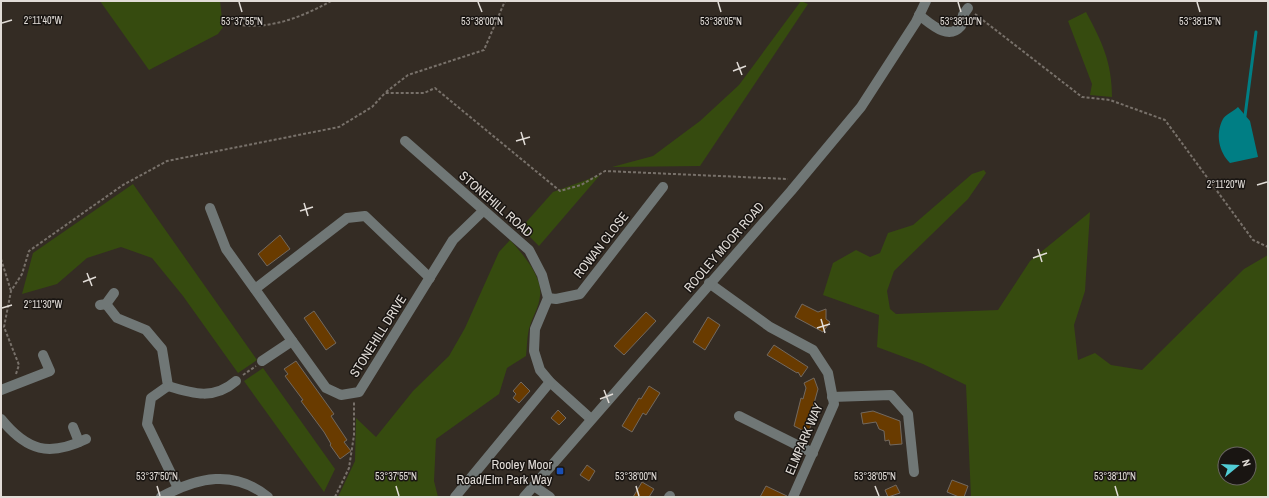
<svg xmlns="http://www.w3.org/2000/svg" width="1269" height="498" font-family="'Archivo Narrow',sans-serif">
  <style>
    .green { fill: #364b0f; fill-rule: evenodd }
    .water { fill: #007e84 }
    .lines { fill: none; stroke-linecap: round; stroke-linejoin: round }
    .stream { stroke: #007e84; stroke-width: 3 }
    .building { fill: #693b00; stroke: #726960 }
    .path { stroke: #78716a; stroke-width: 2; stroke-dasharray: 3 2; stroke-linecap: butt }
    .minor { stroke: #707776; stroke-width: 10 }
    .ticks { fill: none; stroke: #e1dcd7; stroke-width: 1.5 }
    .transit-dot { fill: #1a4fb4; stroke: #191512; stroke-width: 1.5 }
    .labels { text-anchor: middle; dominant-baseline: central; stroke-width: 3; stroke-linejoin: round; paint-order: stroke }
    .street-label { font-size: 13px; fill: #e1dcd7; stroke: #191512 }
    .poi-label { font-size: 13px; fill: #e1dcd7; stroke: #191512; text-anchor: end }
    .ticks-label { font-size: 10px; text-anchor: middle; fill: #e1dcd7; stroke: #191512; stroke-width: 3; stroke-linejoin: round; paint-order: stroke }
  </style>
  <rect width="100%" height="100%" fill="#342c24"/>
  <g class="green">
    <path d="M100,1h120l3,26 -5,7 -69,36z"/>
    <path d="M801,1l7,3 -108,162 -88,1 41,-11 47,-35 39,-36z"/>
    <path d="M1086,12c16,30 26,50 26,85l-22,-2 2,-11 -24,-63z"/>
    <path d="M984,170l2,3 -18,26 -74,72 -7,20 3,18 6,5 102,-4 32,-49 60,-49 -5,79 -11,34 4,35 17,-7 16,12 31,5 102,-101 24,-14v242h-297l-5,-112 -43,-21 -46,-17 2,-32 -56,-20 10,-32 23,-13 14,7 10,-4 8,-20 25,-8 59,-51zM1225,454h24v24h-24z"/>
    <path d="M600,175l-61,71 -18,-18 32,-36z"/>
    <path d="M133,184l124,176 -19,13 -55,-77 -31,-38 -31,-11 -34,11 -30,26 -35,10 11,-41z"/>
    <path d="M510,240c12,13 33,37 30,56 -1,12 -8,21 -11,33 -2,8 -2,19 -3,27l-19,12 -8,26 -63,45 -2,42 4,16h-100l17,-36 1,-43 20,19 37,-46 36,-35 16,-28 34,-76z"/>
    <path d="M263,368l72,101 -11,23 -80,-111z"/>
  </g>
  <path class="water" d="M1238,107l12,14 8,36 -28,6c-11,-11 -15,-29 -7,-44 2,-4 11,-8 15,-12z"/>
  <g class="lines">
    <path class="stream" d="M1245,116l11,-84"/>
  </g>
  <g class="building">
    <path d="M280,235l10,14 -23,17 -9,-12z"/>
    <path d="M802,304l16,8 8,-3v10l4,3 -7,10 -28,-15z"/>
    <path d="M314,311l22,32 -10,7 -22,-32z"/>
    <path d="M646,312l10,9 -32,34 -10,-9z"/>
    <path d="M708,317l12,8 -15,25 -12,-8z"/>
    <path d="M774,345l34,22 -7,10 -3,-5 -1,1 -30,-18z"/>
    <path d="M296,361l38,53 -3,2 16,24 -3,2 7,9 -11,8 -10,-14 1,-1 -7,-12 -23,-31 2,-1 -18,-24 3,-2 -4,-5z"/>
    <path d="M814,378l4,11 -5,18 5,1 -10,25 -14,-7 7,-28 2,1 3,-11 -2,-5z"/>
    <path d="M521,382l9,9 -11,12 -6,-5 3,-4 -3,-3z"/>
    <path d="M649,386l11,7 -14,22 -3,-2 -11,19 -10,-6 17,-28 2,1z"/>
    <path d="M558,410l8,8 -7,7 -8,-7z"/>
    <path d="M873,411l27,10 2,23 -12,1 -1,-5 -4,1 -1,-10 -5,-2 -3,-7 -13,2 -2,-11z"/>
    <path d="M587,465l8,6 -6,10 -9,-6z"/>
    <path d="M952,480l16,6 -4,11h-5l-12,-5z"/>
    <path d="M642,482l12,7 -5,8h-16z"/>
    <path d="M896,485l4,8 -12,4 -3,-7z"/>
    <path d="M766,486l21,10v1h-27z"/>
  </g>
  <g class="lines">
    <g class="path">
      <path d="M975,14l107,83 28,3 55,20 88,120 15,7"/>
      <path d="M228,22c34,11 73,-4 103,-21"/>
      <path d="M386,92l22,-17 76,-25 21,-49"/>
      <path d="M1,259l10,32"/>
      <path d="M16,374l3,-9 -15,-38 7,-36 11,-17 7,-23 94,-66 44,-24 172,-34 33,-20 13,-14h39l11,-5 125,103 21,-6 24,-14 183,8"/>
      <path d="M243,375l13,-9"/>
      <path d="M335,497l14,-29 5,-33v-33"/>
    </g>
    <g class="minor">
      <path d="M919,15c12,9 29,26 42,11l2,-11 5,-7"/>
      <path d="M405,141l124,109 13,25 6,23 -13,31 -1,22 6,19 10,12 41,37"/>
      <path d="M210,208l16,41 100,139 15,7 18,-3 94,-152 30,-29"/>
      <path d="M709,283l61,44 43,23 15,23 6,31 -41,93"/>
      <path d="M255,289l92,-71 18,-2 65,62"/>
      <path d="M548,298l8,1 24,-5 83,-107"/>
      <path d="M106,304l11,14 29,12 16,19 6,37 -17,12 -4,26 31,64"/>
      <path d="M100,305l6,-1 8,-11"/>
      <path d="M262,361l30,-20"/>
      <path d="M168,386c26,8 46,14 68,-5"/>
      <path d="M1,390l49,-19 -7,-16"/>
      <path d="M832,397l59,-2 17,19 6,58"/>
      <path d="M739,416l74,37"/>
      <path d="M1,419c26,32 48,38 85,20"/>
      <path d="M73,427l6,15"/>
      <path d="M534,486l16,11"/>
      <path d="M161,497c37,-20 73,-28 107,0"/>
      <path d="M455,497l95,-115"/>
      <path d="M524,497l267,-306 70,-84 55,-85 10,-21"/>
      <path d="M669,497l1,-1"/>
    </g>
  </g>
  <path class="ticks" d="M239,2l3,10M478,2l4,10M718,2l3,10M958,2l3,10M1197,2l3,10M2,23l10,-3M737,62l5,13M733,71l13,-5M521,132l4,13M516,141l14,-4M1257,185l10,-3M304,203l4,13M300,211l13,-4M1038,249l4,13M1033,258l14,-5M87,273l5,13M83,282l13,-5M2,308l10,-3M821,319l4,14M817,328l13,-4M604,390l5,13M600,399l13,-5M157,486l3,10M396,486l3,10M636,486l3,10M875,486l4,10M1115,486l3,10"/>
  <rect class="transit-dot" x="556" y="467" width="8" height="8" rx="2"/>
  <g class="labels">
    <g class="street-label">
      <text transform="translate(496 204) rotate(41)">STONEHILL ROAD</text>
      <text transform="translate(601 245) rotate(-52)">ROWAN CLOSE</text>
      <text transform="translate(724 247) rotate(-49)">ROOLEY MOOR ROAD</text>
      <text transform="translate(378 336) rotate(-58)">STONEHILL DRIVE</text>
      <text transform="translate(804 439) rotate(-67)">ELMPARK WAY</text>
    </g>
    <g class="poi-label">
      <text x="552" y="464">Rooley Moor<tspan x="552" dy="15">Road/Elm Park Way</tspan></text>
    </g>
  </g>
  <g class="ticks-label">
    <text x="43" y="24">2°11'40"W</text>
    <text x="242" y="25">53°37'55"N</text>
    <text x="482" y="25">53°38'00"N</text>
    <text x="721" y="25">53°38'05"N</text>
    <text x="961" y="25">53°38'10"N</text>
    <text x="1200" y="25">53°38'15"N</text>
    <text x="1226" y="188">2°11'20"W</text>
    <text x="43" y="308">2°11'30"W</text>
    <text x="157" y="480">53°37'50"N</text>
    <text x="396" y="480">53°37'55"N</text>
    <text x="636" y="480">53°38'00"N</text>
    <text x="875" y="480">53°38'05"N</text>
    <text x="1115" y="480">53°38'10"N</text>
  </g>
  <rect width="1269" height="498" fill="none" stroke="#e1dcd7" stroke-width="4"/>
  <g transform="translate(1237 466) rotate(72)"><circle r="19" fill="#191512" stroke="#696561"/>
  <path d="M0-3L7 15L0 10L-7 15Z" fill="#51ccd5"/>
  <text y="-6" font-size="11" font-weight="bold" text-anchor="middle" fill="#e1dcd7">N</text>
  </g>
</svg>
